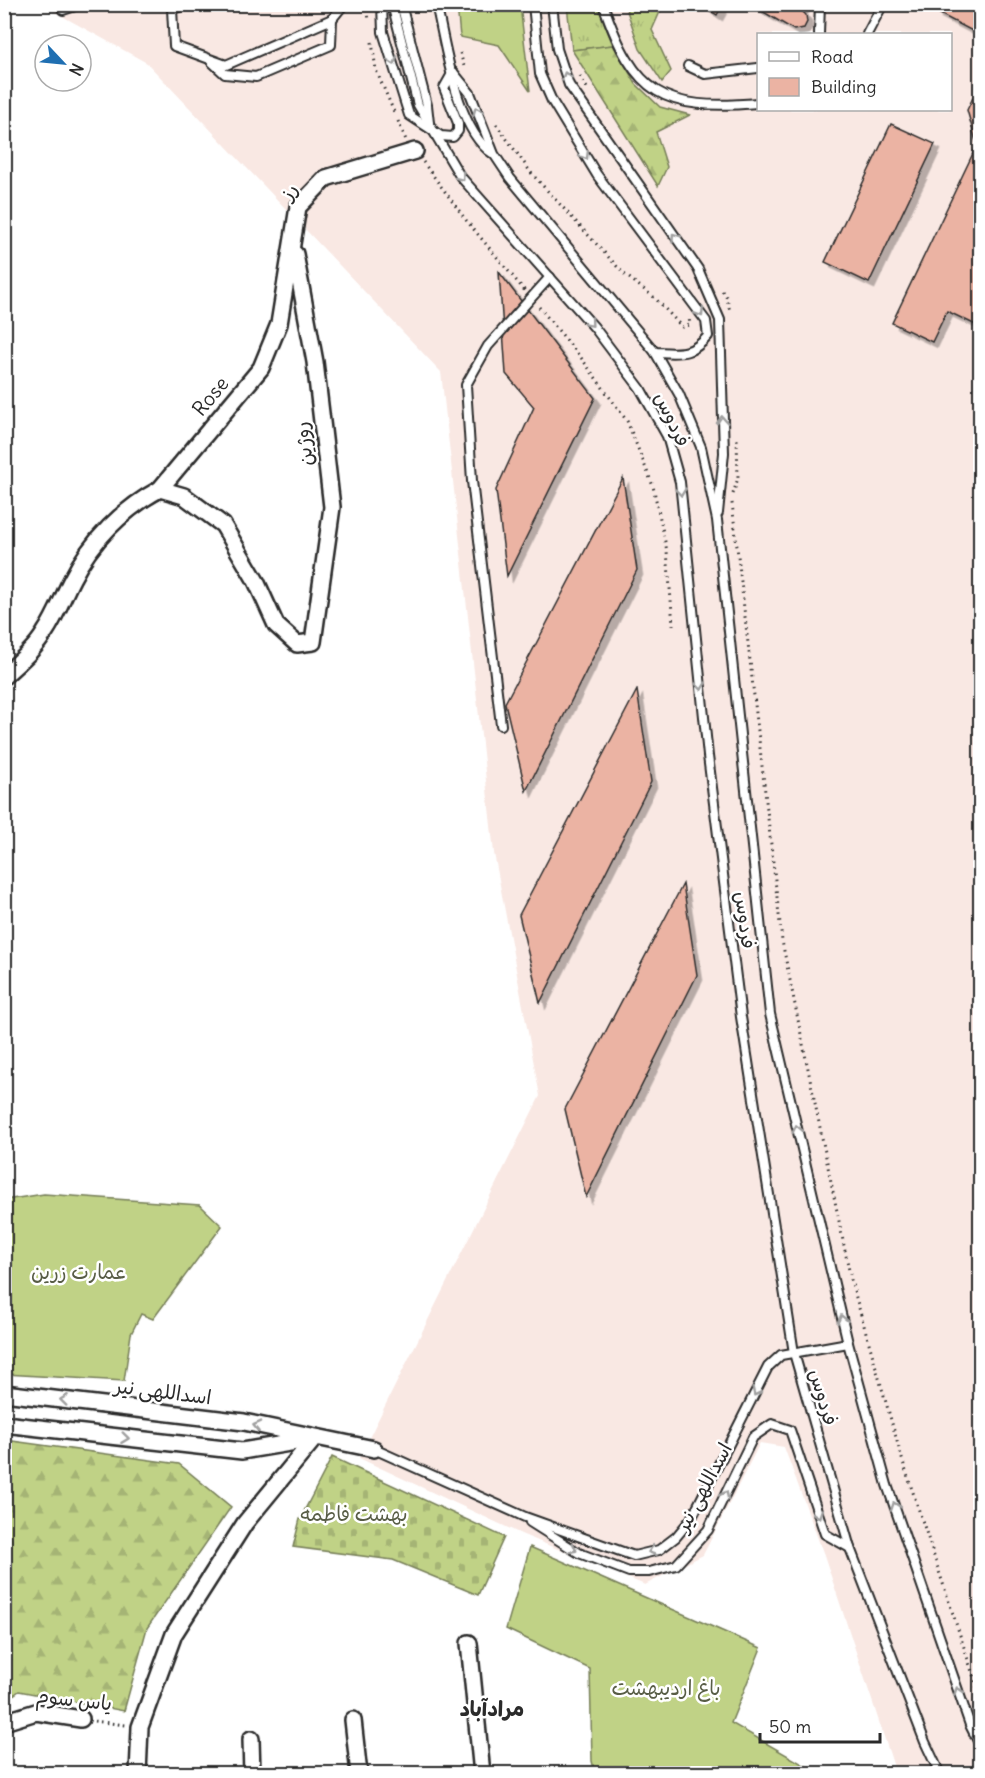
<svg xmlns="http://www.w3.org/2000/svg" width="985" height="1778" font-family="Delius,'Playpen Sans Arabic',sans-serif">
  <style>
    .built { fill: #f9e8e3; fill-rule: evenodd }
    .grass { fill: url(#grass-tufts); stroke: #767e58; stroke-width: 1.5 }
    .forest { fill: url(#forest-firs); stroke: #767e58; stroke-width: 1.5 }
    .cemetery { fill: url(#cemetery-stones); stroke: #767e58; stroke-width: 1.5 }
    .garden { fill: #c0d286; stroke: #767e58; stroke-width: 1.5 }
    .building { fill: #ebb3a3; stroke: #2b2b2b; stroke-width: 1.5; filter: url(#shadow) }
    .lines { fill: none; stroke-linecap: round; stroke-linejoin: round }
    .service-casing { stroke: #2b2b2b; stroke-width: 12 }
    .minor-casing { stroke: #2b2b2b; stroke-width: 20 }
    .path { stroke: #2b2b2b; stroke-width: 3; stroke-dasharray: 1.5 4.5; stroke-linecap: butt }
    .service { stroke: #fff; stroke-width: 8 }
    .minor { stroke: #fff; stroke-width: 15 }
    .oneway { stroke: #a0a0a0 }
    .labels { text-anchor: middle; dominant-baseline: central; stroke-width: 5; stroke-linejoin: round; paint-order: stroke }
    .street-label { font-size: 20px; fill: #2b2b2b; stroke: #fff }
    .park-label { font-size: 20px; fill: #585d46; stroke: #fff }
    .neighbourhood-label { font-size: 21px; font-weight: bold; fill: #2b2b2b; stroke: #fff }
  </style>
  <defs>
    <pattern id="grass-tufts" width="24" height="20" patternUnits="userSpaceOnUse" patternTransform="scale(1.5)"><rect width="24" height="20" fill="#c0d286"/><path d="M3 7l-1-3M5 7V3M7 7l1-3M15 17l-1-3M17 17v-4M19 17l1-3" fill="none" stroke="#a5b474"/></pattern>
    <pattern id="forest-firs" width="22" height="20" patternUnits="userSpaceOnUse" patternTransform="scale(1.5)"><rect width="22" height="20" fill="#c0d286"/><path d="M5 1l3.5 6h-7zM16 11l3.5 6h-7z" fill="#a5b474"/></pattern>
    <pattern id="cemetery-stones" width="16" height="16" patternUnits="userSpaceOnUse" patternTransform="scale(1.5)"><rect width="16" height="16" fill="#c0d286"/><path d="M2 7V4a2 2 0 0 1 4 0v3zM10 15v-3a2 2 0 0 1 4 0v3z" fill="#a5b474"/></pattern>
    <filter id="shadow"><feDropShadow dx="5.5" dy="5.5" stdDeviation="0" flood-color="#0004"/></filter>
  </defs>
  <rect width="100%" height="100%" fill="#fff"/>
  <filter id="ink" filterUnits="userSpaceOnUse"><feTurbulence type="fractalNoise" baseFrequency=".0167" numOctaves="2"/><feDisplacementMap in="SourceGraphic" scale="12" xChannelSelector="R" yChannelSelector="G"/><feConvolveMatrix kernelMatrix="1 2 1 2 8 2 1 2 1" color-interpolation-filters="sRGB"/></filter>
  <g filter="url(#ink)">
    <path class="built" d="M42,5h938v1768h-84l-72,-218 -40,-108 -24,-4 -57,112 -58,30 -124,-51 -162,-76 181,-362 -46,-243 -53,-481 -294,-309zM758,34h192v76h-192z"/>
    <g class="grass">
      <path d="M567,5h30l16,40 -41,5z"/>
      <path d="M625,5h38l-11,25 19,41 -9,11 -22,-33z"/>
    </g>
    <g class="forest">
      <path d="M613,45l23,39 24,23 30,8 -34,17 11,35 -9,19 -86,-136z"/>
      <path d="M5,1440l174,24 52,43 -84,121 -23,83 -105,-20 -14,10z"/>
    </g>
    <path class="cemetery" d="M332,1457l172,80 -26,58 -85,-35 -100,-13 7,-28z"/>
    <g class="garden">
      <path d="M457,5h63l10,86 -31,-46 -39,-8z"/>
      <path d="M44,1194l156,11 22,21 -69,93 -12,-5 -10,20 -7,47 -119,-7v-174z"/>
      <path d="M530,1547l231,101 -30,75 87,50h-223l-3,-12 -2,-92 -84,-40z"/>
    </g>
    <g class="building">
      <path d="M700,4h23l-6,11z"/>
      <path d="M750,4h55l-4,6 5,5 1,7 -3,6 -10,2z"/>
      <path d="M940,4h40v31l-44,-23z"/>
      <path d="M980,83v244l-33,-16 -15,31 -40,-19 85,-178 -10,-35z"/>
      <path d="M891,124l44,20 -66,139 -44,-21z"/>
      <path d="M499,272l96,126 -88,178 -11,-86 38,-83 -28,-33z"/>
      <path d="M623,478l14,92 -111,221 -21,-88z"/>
      <path d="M637,690l14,92 -111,221 -21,-88z"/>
      <path d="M683,884l14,91 -111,222 -21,-88z"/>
    </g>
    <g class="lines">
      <g class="service-casing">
        <g id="service">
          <path d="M61,4l2,6 18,-6"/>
          <path d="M190,4l-18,5 2,37 52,19 106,-46 12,-15"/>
          <path d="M382,4l1,28 26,83 32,21 12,1 5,-6v-8l-14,-35 9,-16"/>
          <path d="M392,4l26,101 42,71 134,151 46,61 27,48 13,46 28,274 33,261 53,336 56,195 75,194 15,32"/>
          <path d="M401,4l26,101 2,18"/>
          <path d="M436,4c10,41 20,125 56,149"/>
          <path d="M533,4l7,70 12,27 45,74 109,146 2,15c-17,20 -28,17 -53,16"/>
          <path d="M552,4l5,45 12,36 129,184 22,51 4,133 -6,60"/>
          <path d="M603,4c32,92 60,107 155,99"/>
          <path d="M819,34l1,-30"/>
          <path d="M867,34l16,-30"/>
          <path d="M211,61l14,13 31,3 75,-32 1,-26"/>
          <path d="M688,66l17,8 53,-6"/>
          <path d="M453,72l17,21 24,61 16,24 145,174 24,42 22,53 16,73 53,494 78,329 39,142 83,240 10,20"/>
          <path d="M501,725l-29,-244 -6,-96 22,-39 62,-69"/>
          <path d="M374,1449l151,68 109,39 25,-6 17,-13 15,-18 77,-152 13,-12 67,-12"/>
          <path d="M530,1522l49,31 50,19h20l27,-7 32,-35 45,-93 19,-13 18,6 35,104 25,14"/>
        </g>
      </g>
      <g class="minor-casing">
        <g id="minor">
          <path d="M160,489l24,7 39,29 33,56 20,44 21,19 16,-2 19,-135 -17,-145 -20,-108"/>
          <path d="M4,676c15,-14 31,-27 41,-44 11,-16 18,-36 27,-53 19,-38 51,-70 88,-90l101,-121 18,-44 19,-117 28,-29 89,-27"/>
          <path d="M4,1393l240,29 130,27"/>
          <path d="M4,1424l238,27 66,-11"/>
          <path d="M469,1643l13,131"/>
          <path d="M353,1720l6,54"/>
          <path d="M4,1722l32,-10 45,7"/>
          <path d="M251,1739l1,35"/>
          <path d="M138,1774l2,-47 34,-93 71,-111 69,-84"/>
        </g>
      </g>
      <g class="path">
        <path d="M367,4l2,17"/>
        <path d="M372,42l4,28 18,42"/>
        <path d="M460,53l4,13"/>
        <path d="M580,76l7,12"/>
        <path d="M398,121l8,19"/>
        <path d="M496,124l36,50 92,100 31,24 27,29 8,-2 -1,-7"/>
        <path d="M423,162l43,58 59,71"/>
        <path d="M722,291l5,7 3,14"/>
        <path d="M539,307l43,52 45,62 26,65 14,65 6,74"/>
        <path d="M733,494l5,-16 -1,-40"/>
        <path d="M732,503l50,438 69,339 52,182 77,234"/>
        <path d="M94,1721l32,4"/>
      </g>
      <use href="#service" class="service"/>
      <use href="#minor" class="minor"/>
    </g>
    <defs><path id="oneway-chevron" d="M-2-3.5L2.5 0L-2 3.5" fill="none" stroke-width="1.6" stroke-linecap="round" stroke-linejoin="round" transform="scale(1.5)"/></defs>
    <g class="oneway">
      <use href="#oneway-chevron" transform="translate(393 61) rotate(71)"/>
      <use href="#oneway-chevron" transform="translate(566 76) rotate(-108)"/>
      <use href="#oneway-chevron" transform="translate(477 111) rotate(-112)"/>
      <use href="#oneway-chevron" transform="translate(585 156) rotate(59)"/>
      <use href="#oneway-chevron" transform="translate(461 177) rotate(52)"/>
      <use href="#oneway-chevron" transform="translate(675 237) rotate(-125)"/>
      <use href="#oneway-chevron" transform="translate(700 313) rotate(58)"/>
      <use href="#oneway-chevron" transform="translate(590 323) rotate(50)"/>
      <use href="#oneway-chevron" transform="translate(722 420) rotate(-93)"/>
      <use href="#oneway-chevron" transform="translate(681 492) rotate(84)"/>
      <use href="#oneway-chevron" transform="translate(701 686) rotate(84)"/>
      <use href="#oneway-chevron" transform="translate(797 1129) rotate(-103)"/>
      <use href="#oneway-chevron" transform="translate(842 1319) rotate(-103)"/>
      <use href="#oneway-chevron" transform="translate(756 1392) rotate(116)"/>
      <use href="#oneway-chevron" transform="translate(64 1400) rotate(-173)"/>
      <use href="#oneway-chevron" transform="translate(257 1426) rotate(-167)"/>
      <use href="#oneway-chevron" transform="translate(125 1438) rotate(7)"/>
      <use href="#oneway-chevron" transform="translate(725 1495) rotate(-64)"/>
      <use href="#oneway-chevron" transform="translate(895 1506) rotate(-109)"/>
      <use href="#oneway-chevron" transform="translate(818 1514) rotate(71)"/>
      <use href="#oneway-chevron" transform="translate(573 1549) rotate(28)"/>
      <use href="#oneway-chevron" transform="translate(652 1551) rotate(162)"/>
      <use href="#oneway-chevron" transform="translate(958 1691) rotate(-109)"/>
    </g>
  </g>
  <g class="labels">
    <g class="street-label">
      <text transform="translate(288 191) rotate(-56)">رز</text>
      <text transform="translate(210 396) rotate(-50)">Rose</text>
      <text transform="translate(673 419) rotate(65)">فردوس</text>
      <text transform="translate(303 444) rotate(-97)">روژین</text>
      <text transform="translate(746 920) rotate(83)">فردوس</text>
      <text transform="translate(163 1391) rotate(7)">اسداللهی نیر</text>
      <text transform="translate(824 1397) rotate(74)">فردوس</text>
      <text transform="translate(703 1487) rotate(-62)">اسداللهی نیر</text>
      <text transform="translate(74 1699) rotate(6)">یاس سوم</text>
    </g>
    <g class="park-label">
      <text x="79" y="1271">عمارت زرین</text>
      <text x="354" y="1513">بهشت فاطمه</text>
      <text x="666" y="1687">باغ اردیبهشت</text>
    </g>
    <g class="neighbourhood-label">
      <text x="492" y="1708">مرادآباد</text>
    </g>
  </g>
  <rect width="985" height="1778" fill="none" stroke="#fff" stroke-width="24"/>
  <rect x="12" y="12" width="961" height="1754" fill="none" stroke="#2b2b2b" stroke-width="2" filter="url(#ink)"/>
  <rect x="757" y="33" width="195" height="78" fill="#ffffff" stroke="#aaaaaa" stroke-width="1.5"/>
  <rect x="769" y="52" width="30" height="9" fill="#ffffff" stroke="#aaaaaa" stroke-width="1.5"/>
  <text x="811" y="63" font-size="18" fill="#2b2b2b">Road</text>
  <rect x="769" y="78" width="30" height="18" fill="#ebb3a3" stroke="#aaaaaa" stroke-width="1.5"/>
  <text x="811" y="93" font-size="18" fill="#2b2b2b">Building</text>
  <g transform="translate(63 63) rotate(116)"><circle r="28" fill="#ffffff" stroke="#aaaaaa" stroke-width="1.5"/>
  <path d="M0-4.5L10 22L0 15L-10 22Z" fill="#1f6fb2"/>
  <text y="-9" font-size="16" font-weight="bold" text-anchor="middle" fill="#2b2b2b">N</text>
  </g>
  <path d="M760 1733v9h120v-9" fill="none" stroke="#2b2b2b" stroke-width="3"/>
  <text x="769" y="1733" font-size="18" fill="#2b2b2b" stroke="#ffffff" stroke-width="4.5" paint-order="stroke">50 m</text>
</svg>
